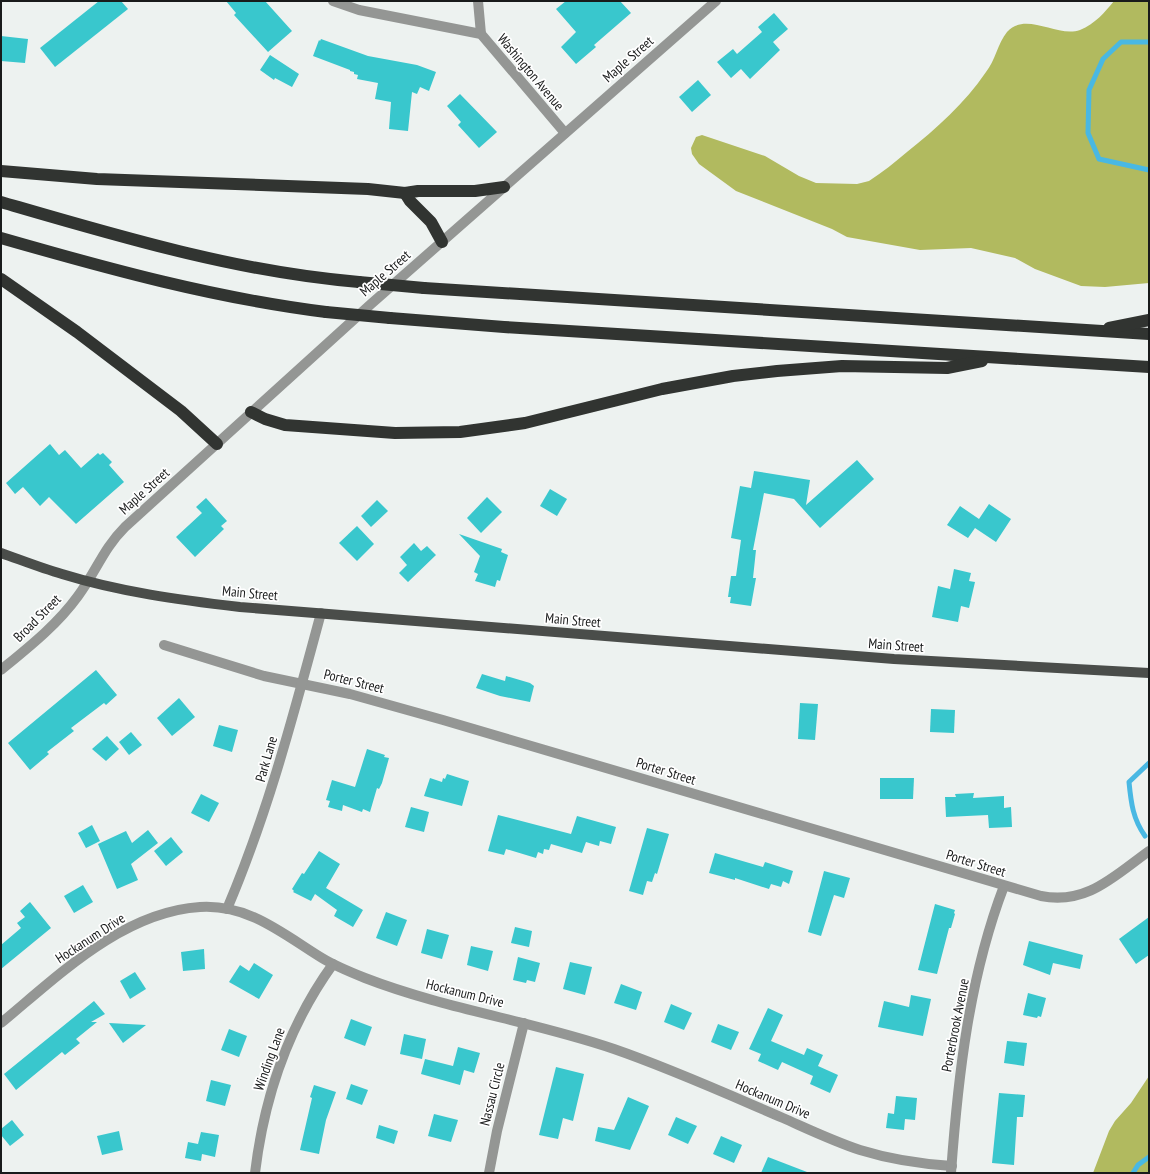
<svg xmlns="http://www.w3.org/2000/svg" width="1150" height="1174" font-family="'PT Sans Narrow',sans-serif">
  <style>
    .forest { fill: #b1ba5f }
    .lines { fill: none; stroke-linecap: round; stroke-linejoin: round }
    .stream { stroke: #49b8e3; stroke-width: 5 }
    .building { fill: #39c7cd }
    .minor { stroke: #949694; stroke-width: 10 }
    .major { stroke: #4a4d4a; stroke-width: 10 }
    .highway { stroke: #313431; stroke-width: 12 }
    .highway-bridge { stroke: #313431; stroke-width: 12 }
    .labels { text-anchor: middle; dominant-baseline: central; stroke-width: 3.5; stroke-linejoin: round; paint-order: stroke }
    .street-label { font-size: 14px; fill: #191b1b; stroke: #fff }
  </style>
  <rect width="100%" height="100%" fill="#edf2f0"/>
  <g class="forest">
    <path d="M1114,1h35v282l-44,4 -24,-1 -46,-17 -20,-11 -44,-10 -51,2 -73,-13 -15,-8 -96,-38 -37,-27 -7,-10 -1,-6 5,-11 6,-2 63,21 34,20 17,7 41,1 12,-3c14,-9 26,-19 38,-29 30,-24 57,-48 79,-80 9,-11 12,-29 21,-40 19,-21 50,6 73,-2 15,-6 25,-18 34,-29z"/>
    <path d="M1149,1076v97h-56l16,-42 6,-10 16,-18z"/>
  </g>
  <g class="lines">
    <g class="stream">
      <path d="M1149,42h-28l-18,17 -14,31 -1,43 11,26 50,11"/>
      <path d="M1145,836c-12,-17 -14,-33 -16,-54l20,-19"/>
      <path d="M1133,1173l5,-8 11,-8"/>
    </g>
  </g>
  <g class="building">
    <path d="M99,1h22l7,8 -73,58 -15,-19z"/>
    <path d="M226,1h39l27,30 -24,21 -34,-37 2,-2z"/>
    <path d="M566,1h54l11,12 -37,32 2,2 -20,17 -15,-17 15,-15 -20,-23z"/>
    <path d="M774,13l14,16 -15,13 7,8 -30,29 -9,-10 -10,9 -14,-16 16,-13 4,5 25,-22 -4,-5z"/>
    <path d="M1,36l27,3 -3,24 -24,-2z"/>
    <path d="M321,39l47,17 49,9 19,7 -7,19 -9,-4 -3,7 -5,-2 -4,39 -19,-2 2,-27 -16,-3 3,-16 -21,-4 1,-4 -4,-1v-2l-4,-1v-1l-37,-14 6,-16 1,1z"/>
    <path d="M270,55l29,19 -7,13 -17,-9 -1,2 -14,-10z"/>
    <path d="M698,80l13,15 -19,17 -13,-15z"/>
    <path d="M460,94l37,38 -18,16 -21,-23 3,-3 -14,-16z"/>
    <path d="M50,444l9,11 6,-5 16,18 17,-15 2,2 3,-2 9,9 -3,3 15,17 -48,42 -27,-27 -9,9 -17,-19 -8,7 -9,-11z"/>
    <path d="M857,460l17,19 -54,49 -26,-29 -30,-6 -11,57h3l-3,28h3l-5,28 -21,-3 1,-6h-3l3,-21h5l5,-36 -10,-2 9,-52 11,2 3,-17 56,9 -4,25z"/>
    <path d="M550,489l17,10 -10,17 -17,-10z"/>
    <path d="M487,497l15,15 -21,21 -14,-15z"/>
    <path d="M206,498l21,23 -6,5 3,3 -29,28 -19,-20 26,-24 -6,-6z"/>
    <path d="M377,500l11,11 -17,16 -10,-11z"/>
    <path d="M989,504l22,15 -15,23 -21,-14 -7,10 -21,-13 13,-19 19,13z"/>
    <path d="M357,526l17,18 -17,17 -18,-18z"/>
    <path d="M459,534l43,15 -1,3 7,3 -8,26 -3,-1 -2,7 -20,-6 3,-7 -4,-2 6,-16z"/>
    <path d="M414,543l7,8 6,-5 9,9 -28,27 -9,-9 8,-8 -7,-8z"/>
    <path d="M954,569l17,4 -2,8 6,1 -6,26 -8,-2 -3,16 -26,-5 6,-31 12,3z"/>
    <path d="M96,670l21,25 -11,10 -2,-2 -33,25 3,3 -27,21 2,2 -19,16 -22,-27z"/>
    <path d="M482,674l23,7 1,-5 24,7 4,3 -4,16 -30,-6 -24,-8z"/>
    <path d="M179,698l16,19 -23,19 -15,-18z"/>
    <path d="M800,703l18,1 -3,36 -17,-1z"/>
    <path d="M931,709l24,1 -1,23 -24,-1z"/>
    <path d="M219,725l19,5 -6,22 -19,-6z"/>
    <path d="M131,732l11,13 -13,10 -10,-13z"/>
    <path d="M107,736l12,13 -13,12 -14,-12z"/>
    <path d="M367,749l18,6 -1,2 5,1 -7,25 -3,6 -2,-1 -7,24 -7,-3 -1,3 -19,-7 -1,6 -14,-4 2,-6 -4,-1 6,-20 23,7z"/>
    <path d="M447,774l22,7 -7,25 -38,-10 6,-18 12,4 1,-4 2,1z"/>
    <path d="M880,778h34l-1,21h-33z"/>
    <path d="M974,793l-1,5 31,-2v12l7,-1 1,20 -23,1 -1,-13 -42,2 -1,-20h11l-1,-3z"/>
    <path d="M201,794l18,9 -10,19 -18,-9z"/>
    <path d="M411,807l18,5 -5,20 -19,-5z"/>
    <path d="M498,815l73,19 6,-18 39,11 -5,17 -11,-3 -1,5 -13,-4 -4,11 -31,-9 -2,6 -5,-1 -1,5 -5,-2 -2,6 -30,-9 -2,6 -16,-4z"/>
    <path d="M92,825l8,16 -14,7 -8,-15z"/>
    <path d="M647,828l22,6 -12,40 -2,-1 -3,9 -5,-1 -4,14 -14,-4z"/>
    <path d="M148,830l10,13 -27,21 7,16 -21,9 -19,-45 28,-13 6,12z"/>
    <path d="M171,837l12,15 -17,14 -12,-15z"/>
    <path d="M319,851l21,13 -14,24 37,22 -10,17 -19,-11 3,-6 -22,-16 -4,7 -18,-9 1,-1 -2,-2 10,-16 2,1z"/>
    <path d="M715,853l48,14 2,-5 28,9 -4,13 -6,-3 -2,6 -10,-3 -2,5 -34,-11v2l-26,-7z"/>
    <path d="M824,871l26,7 -6,20 -10,-3 -13,41 -13,-4z"/>
    <path d="M83,885l10,17 -19,11 -10,-17z"/>
    <path d="M30,902l21,26 -50,41v-24l20,-17 -4,-5 8,-6 -5,-6z"/>
    <path d="M935,904l20,6 -1,3 1,1 -4,14h-2l-12,46 -19,-4z"/>
    <path d="M386,912l21,8 -10,26 -21,-8z"/>
    <path d="M1149,917v38l-13,9 -17,-25z"/>
    <path d="M515,927l17,4 -3,16 -18,-4z"/>
    <path d="M427,929l22,6 -7,24 -21,-6z"/>
    <path d="M1029,941l54,14 -3,14 -27,-6 -3,12 -27,-10z"/>
    <path d="M471,946l22,5 -5,20 -21,-6z"/>
    <path d="M204,949l1,20 -22,2 -2,-19z"/>
    <path d="M518,957l22,6 -5,19 -8,-2 -1,3 -13,-3z"/>
    <path d="M570,962l22,5 -7,28 -22,-6z"/>
    <path d="M254,963l19,12 -14,24 -30,-17 11,-17 9,6z"/>
    <path d="M135,972l11,17 -16,10 -10,-18z"/>
    <path d="M621,984l21,8 -6,18 -22,-7z"/>
    <path d="M1028,993l18,5 -5,19 -3,-1 -1,2 -14,-3z"/>
    <path d="M911,995l20,4 -8,37 -45,-9 6,-26 25,6z"/>
    <path d="M94,1001l11,13 -14,8h6l-21,17 4,4 -15,12 -3,-3 -46,38 -12,-16z"/>
    <path d="M671,1004l21,9 -8,17 -20,-8z"/>
    <path d="M768,1008l15,7 -12,26 33,14 3,-7 16,7 -5,11 20,9 -8,18 -20,-9 3,-8 -31,-14 -4,8 -20,-9 3,-7 -12,-5z"/>
    <path d="M351,1019l21,8 -7,19 -21,-8z"/>
    <path d="M109,1023l37,2 -23,18z"/>
    <path d="M718,1024l21,8 -8,18 -20,-8z"/>
    <path d="M229,1029l18,7 -8,21 -18,-7z"/>
    <path d="M404,1034l22,5 -4,20 -22,-5z"/>
    <path d="M1007,1041l20,2 -3,23 -20,-3z"/>
    <path d="M458,1047l22,6 -6,20 -10,-3 -4,15 -39,-11 4,-15 28,7z"/>
    <path d="M556,1067l28,7 -11,47 -10,-3 -5,21 -19,-4z"/>
    <path d="M211,1080l20,5 -6,21 -19,-5z"/>
    <path d="M351,1084l17,6 -6,15 -16,-6z"/>
    <path d="M314,1085l22,7 -10,28 -7,34 -19,-4 12,-52 -2,-1z"/>
    <path d="M999,1093l26,2 -2,22h-6l-3,48 -22,-2z"/>
    <path d="M896,1096l21,2 -2,22 -10,-1 -1,11 -18,-2 2,-15 6,1z"/>
    <path d="M628,1097l21,9 -19,44 -35,-9 3,-14 16,3z"/>
    <path d="M434,1114l24,6 -7,22 -23,-6z"/>
    <path d="M676,1117l21,9 -9,18 -20,-9z"/>
    <path d="M12,1120l12,15 -14,11 -9,-11v-6z"/>
    <path d="M379,1125l19,6 -4,13 -18,-6z"/>
    <path d="M119,1131l4,19 -21,5 -5,-19z"/>
    <path d="M201,1132l18,3 -4,22 -13,-3 -1,7 -16,-3 3,-16 10,2z"/>
    <path d="M721,1136l21,9 -8,18 -21,-9z"/>
    <path d="M768,1157l39,15v1h-46z"/>
  </g>
  <g class="lines">
    <g class="minor">
      <path d="M333,1l26,9 122,24 84,99"/>
      <path d="M478,1l3,33"/>
      <path d="M164,645l100,31 86,18 93,26 598,176c46,9 73,-20 108,-45"/>
      <path d="M1,670c28,-23 56,-45 77,-74 18,-24 25,-47 47,-69l246,-223 345,-303"/>
      <path d="M227,909c41,-96 67,-196 94,-296"/>
      <path d="M1,1023c57,-47 121,-111 199,-116 49,-3 83,27 122,51 13,8 28,14 43,20 80,31 167,43 249,71 58,20 113,45 169,69 25,11 50,23 77,32 29,9 61,14 92,16"/>
      <path d="M255,1173c9,-75 34,-148 78,-209"/>
      <path d="M489,1173l8,-42 27,-108"/>
      <path d="M951,1173c7,-97 18,-195 53,-287"/>
    </g>
    <path class="major" d="M1,553c20,7 40,15 61,21 58,18 118,26 178,33l654,52 255,14"/>
    <g class="highway">
      <path d="M1,171l96,8 271,10 37,4 13,-2h57l29,-4"/>
      <path d="M405,193l5,8 21,21 11,20"/>
      <path d="M1,202c117,34 236,70 358,80"/>
      <path d="M1,238c108,31 213,60 325,74"/>
      <path d="M1,279l76,53 104,79 36,33"/>
      <path d="M424,288l725,46"/>
      <path d="M390,318l114,9 645,40"/>
      <path d="M1109,328l40,-8"/>
      <path d="M251,412l14,7 20,6 110,8 65,-1 65,-9 137,-34 71,-13 44,-5 65,-5 105,2 35,-7"/>
    </g>
    <g class="highway-bridge">
      <path d="M359,282l65,6"/>
      <path d="M326,312l64,6"/>
    </g>
  </g>
  <g class="labels">
    <g class="street-label">
      <text transform="translate(628 59) rotate(-41)">Maple Street</text>
      <text transform="translate(531 72) rotate(50)">Washington Avenue</text>
      <text transform="translate(385 273) rotate(-41)">Maple Street</text>
      <text transform="translate(144 491) rotate(-42)">Maple Street</text>
      <text transform="translate(250 593) rotate(5)">Main Street</text>
      <text transform="translate(37 618) rotate(-45)">Broad Street</text>
      <text transform="translate(573 620) rotate(5)">Main Street</text>
      <text transform="translate(896 645) rotate(4)">Main Street</text>
      <text transform="translate(354 681) rotate(14)">Porter Street</text>
      <text transform="translate(266 759) rotate(-74)">Park Lane</text>
      <text transform="translate(666 771) rotate(17)">Porter Street</text>
      <text transform="translate(976 863) rotate(17)">Porter Street</text>
      <text transform="translate(90 938) rotate(-33)">Hockanum Drive</text>
      <text transform="translate(465 993) rotate(14)">Hockanum Drive</text>
      <text transform="translate(955 1025) rotate(-79)">Porterbrook Avenue</text>
      <text transform="translate(269 1059) rotate(-70)">Winding Lane</text>
      <text transform="translate(492 1094) rotate(-76)">Nassau Circle</text>
      <text transform="translate(773 1099) rotate(23)">Hockanum Drive</text>
    </g>
  </g>
  <rect width="1150" height="1174" fill="none" stroke="#191b1b" stroke-width="4"/>
</svg>
